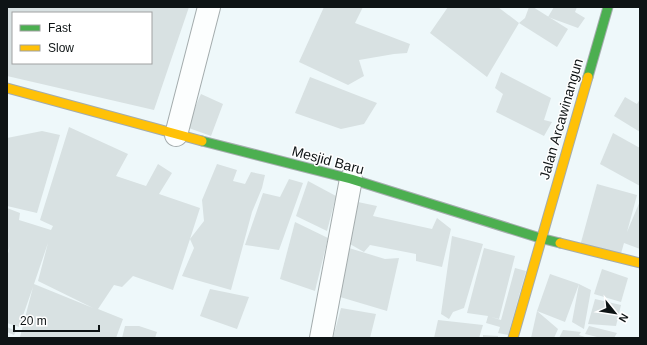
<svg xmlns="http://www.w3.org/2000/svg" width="647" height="345" font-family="Helvetica,sans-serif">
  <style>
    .building { fill: #d8e1e2; fill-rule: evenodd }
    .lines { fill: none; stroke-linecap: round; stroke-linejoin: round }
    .street-casing { stroke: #a4acad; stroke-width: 24 }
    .fast-casing { stroke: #a4acad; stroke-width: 11 }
    .slow-casing { stroke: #a4acad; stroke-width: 11 }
    .street { stroke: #fcfefe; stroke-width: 22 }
    .fast { stroke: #4caf50; stroke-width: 9 }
    .slow { stroke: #ffc107; stroke-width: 9 }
    .labels { text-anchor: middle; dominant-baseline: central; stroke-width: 3; stroke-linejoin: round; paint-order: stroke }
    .street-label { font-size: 14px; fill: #0e1415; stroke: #fff }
  </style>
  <rect width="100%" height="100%" fill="#eef8fa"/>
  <g class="building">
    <path d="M7,7h182l-35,103 -147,-34zM13,13h138v50h-138z"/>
    <path d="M324,7h39l-8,16 55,21 -3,9 -13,1 -35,6 5,16 -16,9 -49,-23z"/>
    <path d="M448,7h50l21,16 6,-5 4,-11h4l35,22 -11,18 -38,-24 -32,54 -57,-44z"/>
    <path d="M554,7h23l-2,5 10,6 -7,10 -30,-11z"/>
    <path d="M501,72l50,26 -7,22 8,2 -8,14 -48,-24 7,-18 -8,-6z"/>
    <path d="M310,77l67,26 -13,21 -23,5 -46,-16z"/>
    <path d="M201,94l22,10 -12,32 -25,-9z"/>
    <path d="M625,97l12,7 3,-5v33l-26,-16z"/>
    <path d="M69,127l59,27 -12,22 30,10 12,-22 14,9 -13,21 41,14 -10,31 14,-18 -2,-21 15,-36 20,6 -4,11 12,3 6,-12 14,3 -3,13 -10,24 -21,78 -49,-14 12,-28 -4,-9 -17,51 -40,-14 -11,11 -8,-2 -16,24 25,10 -7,19h-92l-4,-1 13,-50 -14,40 -12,-4v-66l3,-11 -3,8v-46l13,5 -1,7 32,10 2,-4 -13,-6zM48,243l-10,38 55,27 -59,-24z"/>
    <path d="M42,131l18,4 -23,78 -30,-7v-68z"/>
    <path d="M613,133l27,15v38l-40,-22z"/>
    <path d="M289,179l14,4 -24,67 -34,-5 18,-52 17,4z"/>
    <path d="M308,181l28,15 -9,35 -31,-15z"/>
    <path d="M597,184l40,11 -10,37 13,-31v48l-16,-6 -4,14 -40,-11z"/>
    <path d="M353,201l24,5 -4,10 59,13 5,-11 14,11 -9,38 -26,-6v-7l-46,-9 -6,7 -23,-13z"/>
    <path d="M295,222l33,16 -13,53 -35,-12z"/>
    <path d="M452,236l31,8 -19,64 -11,4 -4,7 -8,-5z"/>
    <path d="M349,248l36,11 14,-1 -12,53 -47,-14z"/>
    <path d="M484,248l31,8 -16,63 -8,-2 10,3 14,-52 11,3 -18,64 -10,-2 2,-6 -14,-4 2,-7 -21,-3z"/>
    <path d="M602,269l26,9 -7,24 -27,-8z"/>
    <path d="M550,274l29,10 12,6 -7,39 -12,-7 7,-38 -14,38 -28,-11 21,18 -4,9h-23l6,-27z"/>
    <path d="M210,289l39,8 -12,32 -37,-13z"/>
    <path d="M595,299l26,6 -5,21 -28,-2z"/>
    <path d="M341,308l35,6 -6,24h-37z"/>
    <path d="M438,320l45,5 -4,13h-45z"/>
    <path d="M125,326h14l18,6 -2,6h-33z"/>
    <path d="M589,326l28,7 -3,5h-13l-16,-4z"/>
    <path d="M7,327l9,4 -2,4 -7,-3z"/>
    <path d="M563,330l18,2 -2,3 9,3h-29z"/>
    <path d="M483,335l15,1v2h-15z"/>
  </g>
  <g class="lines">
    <g class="street-casing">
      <g id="street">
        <path d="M176,135l33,-128"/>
        <path d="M321,338l30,-159"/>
      </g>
    </g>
    <g class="fast-casing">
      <g id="fast">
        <path d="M588,77l20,-70"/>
        <path d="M202,141l149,38 189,59 20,5"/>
      </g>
    </g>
    <g class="slow-casing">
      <g id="slow">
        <path d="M7,88l195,53"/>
        <path d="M560,243l80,20"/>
        <path d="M513,338l75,-261"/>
      </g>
    </g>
    <use href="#street" class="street"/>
    <use href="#fast" class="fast"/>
    <use href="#slow" class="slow"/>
  </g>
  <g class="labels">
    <g class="street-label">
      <text transform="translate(561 119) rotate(-74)">Jalan Arcawinangun</text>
      <text transform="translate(328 160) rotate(15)">Mesjid Baru</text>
    </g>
  </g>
  <rect width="647" height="345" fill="none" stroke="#0e1415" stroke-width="16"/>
  <rect x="12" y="12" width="140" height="52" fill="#ffffff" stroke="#9fa1a1"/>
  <rect x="20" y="25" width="20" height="6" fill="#4caf50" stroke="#9fa1a1"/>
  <text x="48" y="32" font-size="12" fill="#0e1415">Fast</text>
  <rect x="20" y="45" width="20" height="6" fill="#ffc107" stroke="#9fa1a1"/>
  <text x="48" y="52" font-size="12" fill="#0e1415">Slow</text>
  <g transform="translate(615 313) rotate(120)" stroke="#ffffff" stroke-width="3" paint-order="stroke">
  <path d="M0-3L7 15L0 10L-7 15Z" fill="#0e1415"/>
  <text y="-6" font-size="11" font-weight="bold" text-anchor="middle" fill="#0e1415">N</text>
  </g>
  <path d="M14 325v6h85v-6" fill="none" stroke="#0e1415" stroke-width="2"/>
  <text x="20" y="325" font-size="12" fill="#0e1415" stroke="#ffffff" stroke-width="3" paint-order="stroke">20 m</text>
</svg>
